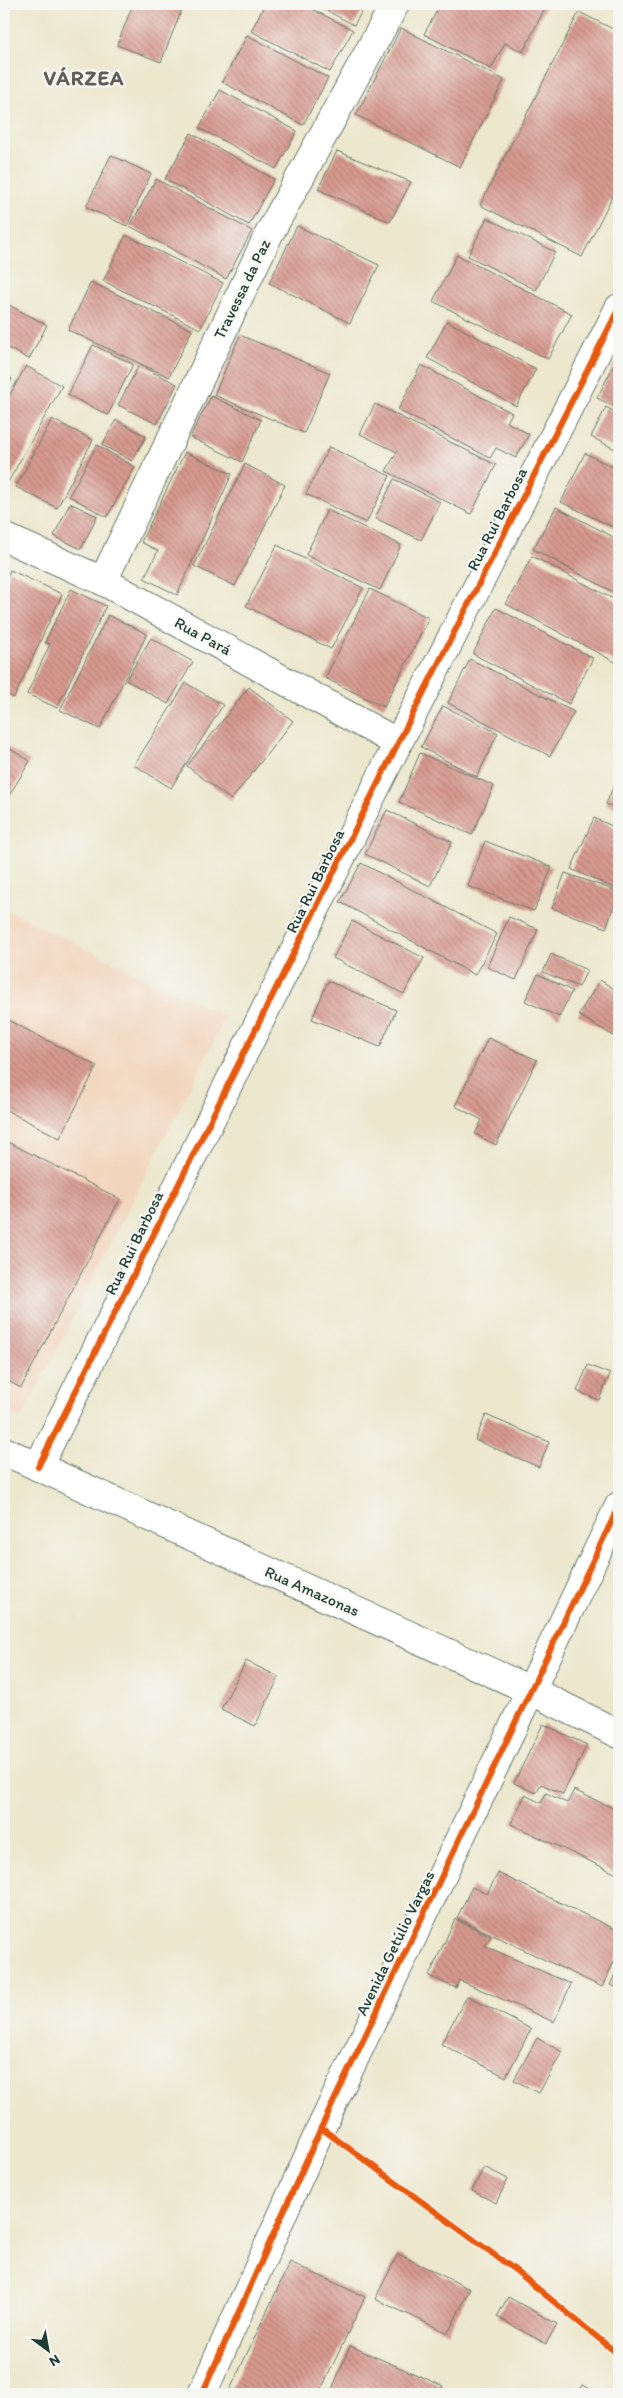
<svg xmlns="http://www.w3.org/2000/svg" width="623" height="2398" font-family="Itim,sans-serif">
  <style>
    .built { fill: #f2d5bd }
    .building { fill: url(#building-back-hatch) }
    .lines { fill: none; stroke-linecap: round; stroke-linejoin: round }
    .minor-casing { stroke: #67786a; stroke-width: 30 }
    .tertiary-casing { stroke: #67786a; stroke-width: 30 }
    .minor { stroke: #fff; stroke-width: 28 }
    .tertiary { stroke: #fff; stroke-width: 28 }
    .cycleway-casing { stroke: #f6f6f2; stroke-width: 9 }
    .cycleway { stroke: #e8590c; stroke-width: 6 }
    .labels { text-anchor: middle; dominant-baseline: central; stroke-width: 4.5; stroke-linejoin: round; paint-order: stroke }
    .street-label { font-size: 16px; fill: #1f3d34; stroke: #f6f6f2 }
    .district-label { font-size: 21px; font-weight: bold; letter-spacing: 1px; fill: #605e54; stroke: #f6f6f2 }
  </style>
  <defs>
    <pattern id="building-back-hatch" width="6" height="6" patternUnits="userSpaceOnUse" patternTransform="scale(1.25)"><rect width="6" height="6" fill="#d89a90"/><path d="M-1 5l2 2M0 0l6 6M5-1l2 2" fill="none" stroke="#af7f76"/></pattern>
  </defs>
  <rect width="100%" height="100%" fill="#f6f6f2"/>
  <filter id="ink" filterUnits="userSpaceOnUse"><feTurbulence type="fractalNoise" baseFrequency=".02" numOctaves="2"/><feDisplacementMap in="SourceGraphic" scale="10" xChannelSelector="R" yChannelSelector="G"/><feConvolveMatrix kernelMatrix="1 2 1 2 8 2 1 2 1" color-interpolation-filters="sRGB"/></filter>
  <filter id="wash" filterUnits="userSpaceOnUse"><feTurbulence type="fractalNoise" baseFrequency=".0096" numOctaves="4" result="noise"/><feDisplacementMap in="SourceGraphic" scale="20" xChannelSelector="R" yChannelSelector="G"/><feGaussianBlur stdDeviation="1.12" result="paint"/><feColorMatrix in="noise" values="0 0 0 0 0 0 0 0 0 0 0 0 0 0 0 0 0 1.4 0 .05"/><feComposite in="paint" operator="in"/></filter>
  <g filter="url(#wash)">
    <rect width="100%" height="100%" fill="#ece7cd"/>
    <path class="built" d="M4,909l222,108 -205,402 -17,-8z"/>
    <g id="blocks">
      <g class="building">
        <path d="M133,4h51l-23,58 -44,-17z"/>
        <path d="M265,4h37l51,26 -23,42 -79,-41z"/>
        <path d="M314,4h52l-12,21z"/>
        <path d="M433,4h114l-24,48 -18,-9 -14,26 -67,-35 15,-27z"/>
        <path d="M579,12l40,20v151l-37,74 -102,-52z"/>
        <path d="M401,28l103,52 -44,87 -104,-52z"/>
        <path d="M247,35l81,43 -25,47 -81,-43z"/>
        <path d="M220,90l77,41 -21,38 -77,-41z"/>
        <path d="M191,133l83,46 -25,46 -84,-46z"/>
        <path d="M337,151l74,31 -21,40 -72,-33z"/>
        <path d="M111,155l40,19 -24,52 -41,-19z"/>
        <path d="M156,179l96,52 -26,48 -96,-53z"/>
        <path d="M487,218l68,34 -19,38 -68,-34z"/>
        <path d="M297,226l82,39 -29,58 -81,-40z"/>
        <path d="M126,235l97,48 -23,46 -97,-48z"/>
        <path d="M457,255l115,59 -24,45 -115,-58z"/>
        <path d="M91,282l101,48 -23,47 -101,-47z"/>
        <path d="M9,305l38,20 -18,34 -25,-13v-31z"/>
        <path d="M447,321l89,48 -20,37 -89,-48z"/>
        <path d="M240,335l90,38 -26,60 -90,-38z"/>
        <path d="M93,345l40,19 -25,51 -40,-20z"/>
        <path d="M619,355v54l-22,-11z"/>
        <path d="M139,365l38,19 -20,40 -39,-19z"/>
        <path d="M421,365l91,48 -5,9 22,12 -13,24 -20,-10 -6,10 -92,-48z"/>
        <path d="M26,366l36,20 -55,98 -3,-2v-77z"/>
        <path d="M4,374l8,5 -8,14z"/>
        <path d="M211,396l50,24 -19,42 -52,-25z"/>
        <path d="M375,404l121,61 -25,49 -85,-43 11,-19 -37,-18z"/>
        <path d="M606,407l13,7v37l-28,-14z"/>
        <path d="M52,419l41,21 -36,68 -41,-21z"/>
        <path d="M116,420l30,16 -14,25 -30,-16z"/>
        <path d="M97,445l38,22 -28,50 -38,-21z"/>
        <path d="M329,447l61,29 -24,47 -60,-29z"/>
        <path d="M185,452l47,22 -55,121 -33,-17 14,-27 -17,-9z"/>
        <path d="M585,453l34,17v60l-58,-28z"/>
        <path d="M245,464l40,21 -50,101 -41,-20z"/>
        <path d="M394,479l46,23 -19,38 -46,-22z"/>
        <path d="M70,503l27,13 -16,33 -27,-13z"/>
        <path d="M556,507l63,33v55l-86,-46z"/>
        <path d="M327,510l74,35 -21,45 -74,-35z"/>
        <path d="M277,545l86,43 -32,61 -85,-43z"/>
        <path d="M532,556l87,46v62l-113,-60z"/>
        <path d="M10,570l52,24 -48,104 -10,-5v-108z"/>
        <path d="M71,589l35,17 -49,102 -30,-14 23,-50 -5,-2z"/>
        <path d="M370,589l59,29 -45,89 -59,-29z"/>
        <path d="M496,608l97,50 -24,46 -96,-50z"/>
        <path d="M108,615l39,19 -47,95 -40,-19z"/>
        <path d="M151,638l42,24 -25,42 -42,-24z"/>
        <path d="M470,659l104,53 -24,44 -102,-53z"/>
        <path d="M186,683l37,22 -52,83 -37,-23z"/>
        <path d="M249,687l44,34 -62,79 -44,-34z"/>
        <path d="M443,706l55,27 -21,44 -56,-30z"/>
        <path d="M4,745l26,16 -26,43z"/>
        <path d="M420,753l74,33 -22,49 -73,-33z"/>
        <path d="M619,773v36l-13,-5z"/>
        <path d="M387,810l65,32 -22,44 -65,-32z"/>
        <path d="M594,818l25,11v53l-3,7 -45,-20z"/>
        <path d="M485,841l67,26 -18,44 -66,-25z"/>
        <path d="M361,863l136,71 -22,41 -135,-73z"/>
        <path d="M565,873l54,19 -13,36 -54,-20z"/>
        <path d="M509,917l29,12 -22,51 -29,-13z"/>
        <path d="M352,921l72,37 -20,36 -71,-36z"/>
        <path d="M551,954l36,16 -8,17 -36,-15z"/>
        <path d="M538,974l34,17 -13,26 -34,-16z"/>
        <path d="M600,980l19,12v47l-41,-24z"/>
        <path d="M328,981l68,29 -16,37 -68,-28z"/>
        <path d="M4,1018l93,48 -37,72 -56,-29z"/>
        <path d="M488,1038l49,22 -41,85 -21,-11 7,-14 -27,-14z"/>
        <path d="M4,1140l116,59 -99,189 -17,-9z"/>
        <path d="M588,1365l22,9 -11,26 -22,-9z"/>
        <path d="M486,1415l63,27 -10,25 -64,-27z"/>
        <path d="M246,1661l33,16 -24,49 -34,-17z"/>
        <path d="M543,1724l44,21 -24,49 -22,-10 -5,9 -22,-10z"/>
        <path d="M574,1790l45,21v64l-108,-51 14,-29 16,8 5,-10 21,10z"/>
        <path d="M498,1873l121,58v20l-17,36 -145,-69 15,-31 15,7z"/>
        <path d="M455,1919l36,17 -6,10 86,38 -17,38 -95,-42 -3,8 -27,-12z"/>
        <path d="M619,1965v24l-9,-4z"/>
        <path d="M467,1996l64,33 -25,48 -65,-33z"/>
        <path d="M537,2038l25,14 -23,41 -25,-13z"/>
        <path d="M484,2167l24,12 -12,24 -24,-12z"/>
        <path d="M398,2254l72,35 -22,44 -73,-34z"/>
        <path d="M290,2262l75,35 -46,97h-91z"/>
        <path d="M508,2297l49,27 -11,20 -49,-27z"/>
        <path d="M350,2346l93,40 -3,8h-110z"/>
        <path d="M583,2385l17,9h-22z"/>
      </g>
    </g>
  </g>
  <g filter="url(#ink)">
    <use href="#blocks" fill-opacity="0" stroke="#67786a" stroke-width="1"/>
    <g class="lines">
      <g class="minor-casing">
        <g id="minor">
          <path d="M4,537l99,44 295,162"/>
          <path d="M103,581l166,-347 126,-230"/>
          <path d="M4,1451l528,240 87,43"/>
          <path d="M38,1467l360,-724 221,-435"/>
        </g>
      </g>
      <g class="tertiary-casing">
        <path id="tertiary" d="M202,2394l119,-266 298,-622"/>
      </g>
      <use href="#minor" class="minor"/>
      <use href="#tertiary" class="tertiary"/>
      <g class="cycleway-casing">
        <g id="cycleway">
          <path d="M38,1467l360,-724 221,-435"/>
          <path d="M321,2128l194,142 104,85"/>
          <path d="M202,2394l119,-266 298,-622"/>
        </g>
      </g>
      <use href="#cycleway" class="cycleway"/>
    </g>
  </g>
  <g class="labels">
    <g class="street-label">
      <text transform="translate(242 289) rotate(-64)">Travessa da Paz</text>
      <text transform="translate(497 519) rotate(-63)">Rua Rui Barbosa</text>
      <text transform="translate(203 636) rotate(29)">Rua Pará</text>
      <text transform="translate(315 881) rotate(-64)">Rua Rui Barbosa</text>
      <text transform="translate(134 1243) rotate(-64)">Rua Rui Barbosa</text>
      <text transform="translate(312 1591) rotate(24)">Rua Amazonas</text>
      <text transform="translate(395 1943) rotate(-64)">Avenida Getúlio Vargas</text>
    </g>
    <g class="district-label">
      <text x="84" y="77">VÁRZEA</text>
    </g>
  </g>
  <rect width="623" height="2398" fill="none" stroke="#f6f6f2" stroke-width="20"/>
  <g transform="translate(48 2350) rotate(148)" stroke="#f6f6f2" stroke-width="4" paint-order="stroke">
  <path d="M0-4L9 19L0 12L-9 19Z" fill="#1f3d34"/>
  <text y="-8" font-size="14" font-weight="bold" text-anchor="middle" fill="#1f3d34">N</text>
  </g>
</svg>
